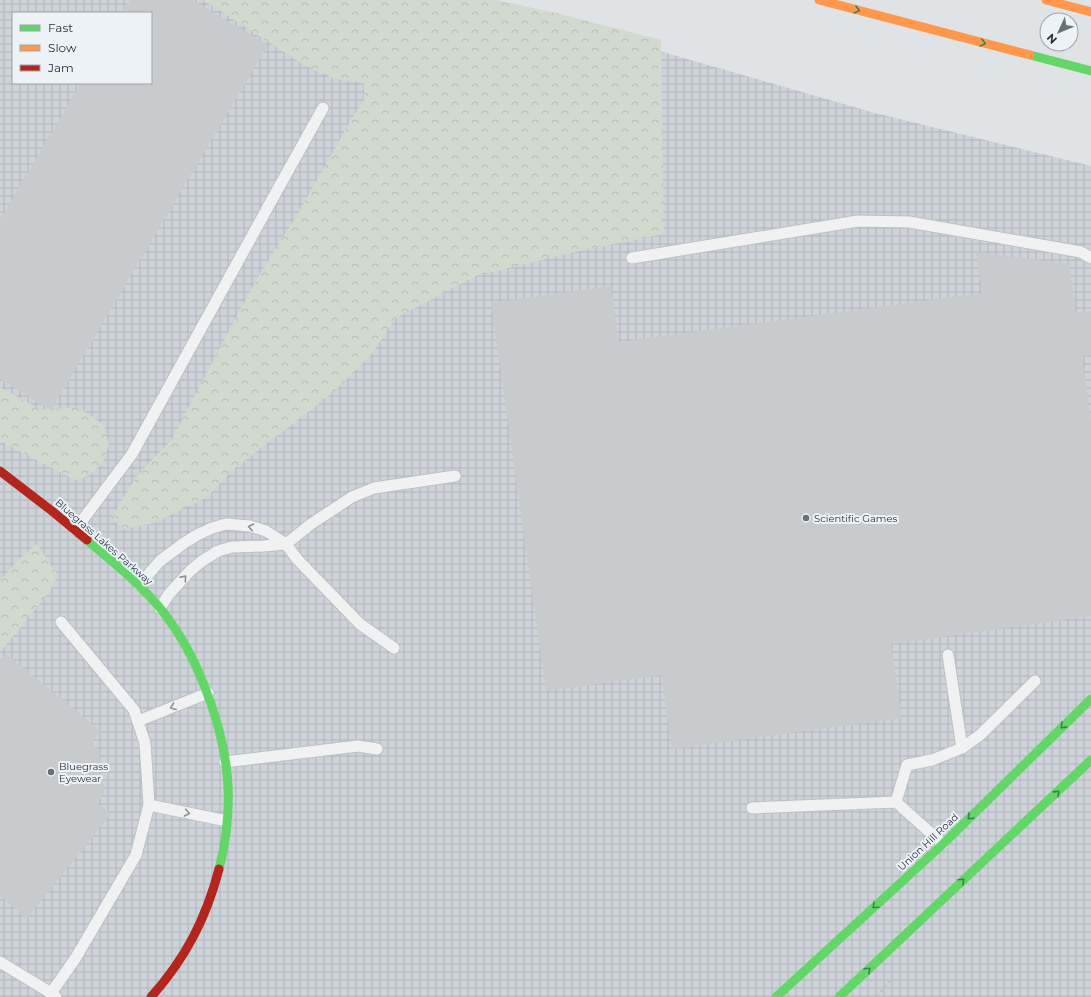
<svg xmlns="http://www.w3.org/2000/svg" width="1091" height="997" font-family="Montserrat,sans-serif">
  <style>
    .industrial { fill: url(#industrial-grid); fill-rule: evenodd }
    .forest { fill: url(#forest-crowns) }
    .building { fill: #c8cbcd }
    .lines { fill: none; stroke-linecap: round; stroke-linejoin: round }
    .lane-casing { stroke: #bec1c3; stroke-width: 13 }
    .path { stroke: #bfc3c5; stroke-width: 2.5; stroke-dasharray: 3 3; stroke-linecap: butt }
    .lane { stroke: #eff1f2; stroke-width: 11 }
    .fast { stroke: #63d668; stroke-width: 9 }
    .slow { stroke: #ff974d; stroke-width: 9 }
    .jam { stroke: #b3261e; stroke-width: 9 }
    .oneway { stroke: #417c52 }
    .oneway2 { stroke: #8a9299 }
    .poi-dot { fill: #66717a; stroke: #ecf2f6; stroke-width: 1.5 }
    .labels { text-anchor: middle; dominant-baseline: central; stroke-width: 4; stroke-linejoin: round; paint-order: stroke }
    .poi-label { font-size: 10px; fill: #253340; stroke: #ecf2f6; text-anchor: start }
    .street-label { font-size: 10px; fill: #253340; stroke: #ecf2f6 }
  </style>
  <defs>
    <pattern id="industrial-grid" width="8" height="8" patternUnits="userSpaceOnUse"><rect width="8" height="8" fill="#cdd3d9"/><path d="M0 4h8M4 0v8" fill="none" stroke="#b0b6bb"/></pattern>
    <pattern id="forest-crowns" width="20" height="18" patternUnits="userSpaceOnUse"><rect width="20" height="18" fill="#d2dacf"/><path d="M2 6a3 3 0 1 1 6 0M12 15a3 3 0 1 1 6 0" fill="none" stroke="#b4bcb3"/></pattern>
  </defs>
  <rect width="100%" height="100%" fill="#e0e3e5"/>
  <path class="industrial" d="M0,0h492l143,44 240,69 216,53v831h-1091zM13,13h138v70h-138z"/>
  <g class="forest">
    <path d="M203,0h293l60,13 105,27 3,194 -85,17 -103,25 -80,42 -25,37 -37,37 -100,77 -28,29 -52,25 -31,6 -12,-11 26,-42 34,-36 85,-160 41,-65 53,-93 14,-22v-17l-29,-4 -31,-14z"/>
    <path d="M0,387l41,23 37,-3 26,18 5,19 -6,19 -12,11 -14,7 -70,-36 -7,-5z"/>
    <path d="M37,544l21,31 -10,19 -48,58v-71l18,-21z"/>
  </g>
  <g class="building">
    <path d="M130,0h62l76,45 -217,365 -51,-31v-160l81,-136h70v-70h-29z"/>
    <path d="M976,252l93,12 7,49 15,-2v44l-9,1 9,64v196l-200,28 11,74 -230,31 -11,-74 -115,16 -55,-388 120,-17 8,56 363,-49z"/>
    <path d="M6,654l95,77 -10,13 8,6 5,43 -7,10 14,11 -84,104 -27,-22v-235z"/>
  </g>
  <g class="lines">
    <g class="lane-casing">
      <g id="lane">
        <path d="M632,258l226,-37 51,1 172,30 10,6"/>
        <path d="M75,530l57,-76 142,-258 49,-88"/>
        <path d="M139,585l21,-24 24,-18 13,-8 15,-7 14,-4 24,2 16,5 20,13 11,15 63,65 34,24"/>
        <path d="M160,608l9,-14 21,-23 12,-10 16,-10 14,-4 31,-1 23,-2 25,-20 41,-27 22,-9 81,-12"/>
        <path d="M138,721l70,-28"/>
        <path d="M962,748l18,-13 55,-54"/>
        <path d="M225,762l133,-16 19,3"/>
        <path d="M896,802l11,-37 25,-5 30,-12 -14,-93"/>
        <path d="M149,805l78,16"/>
        <path d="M752,808l144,-6 47,42"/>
        <path d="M0,962l51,31 5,4"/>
        <path d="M51,993l24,-34 61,-104 13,-50 -4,-62 -11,-33 -73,-88"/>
      </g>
    </g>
    <path class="path" d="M877,997l13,-17"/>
    <use href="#lane" class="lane"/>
    <g class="fast">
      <path d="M1030,55l61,16"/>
      <path d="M87,540c27,23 55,45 77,73 17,22 30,46 40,72 25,62 32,119 15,184"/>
      <path d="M776,997l167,-153 148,-145"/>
      <path d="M839,997l252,-237"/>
    </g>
    <g class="slow">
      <path d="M819,0l211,55"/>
      <path d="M1046,0l45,12"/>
    </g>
    <g class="jam">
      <path d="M0,471l52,40 35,29"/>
      <path d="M151,997c34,-38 55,-78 68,-128"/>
    </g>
  </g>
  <defs><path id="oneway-chevron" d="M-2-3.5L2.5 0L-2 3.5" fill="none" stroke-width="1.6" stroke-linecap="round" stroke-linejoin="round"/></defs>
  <g class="oneway">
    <use href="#oneway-chevron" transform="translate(857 10) rotate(15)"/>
    <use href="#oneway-chevron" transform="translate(983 43) rotate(14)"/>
    <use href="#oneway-chevron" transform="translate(1063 726) rotate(136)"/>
    <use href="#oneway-chevron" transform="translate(1057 793) rotate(-44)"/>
    <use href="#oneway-chevron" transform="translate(970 817) rotate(136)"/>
    <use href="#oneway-chevron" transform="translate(962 881) rotate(-43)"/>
    <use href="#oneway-chevron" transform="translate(875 906) rotate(137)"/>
    <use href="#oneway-chevron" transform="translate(868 970) rotate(-43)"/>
  </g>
  <g class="oneway2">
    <use href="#oneway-chevron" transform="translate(251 527) rotate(-168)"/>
    <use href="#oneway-chevron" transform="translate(184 578) rotate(-48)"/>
    <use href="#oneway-chevron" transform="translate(173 707) rotate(158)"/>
    <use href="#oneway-chevron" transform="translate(187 813) rotate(11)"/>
  </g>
  <g class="poi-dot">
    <circle cx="806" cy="518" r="4"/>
    <circle cx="51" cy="772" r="4"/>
  </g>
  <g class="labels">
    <g class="poi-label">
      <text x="814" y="518">Scientific Games</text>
      <text x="59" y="766">Bluegrass<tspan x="59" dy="12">Eyewear</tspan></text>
    </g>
    <g class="street-label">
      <text transform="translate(104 542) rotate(41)">Bluegrass Lakes Parkway</text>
      <text transform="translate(928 842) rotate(-43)">Union Hill Road</text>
    </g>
  </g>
  <rect x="12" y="12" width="140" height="72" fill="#ecf2f6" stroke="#9ca6ad"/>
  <rect x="20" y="25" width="20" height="6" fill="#63d668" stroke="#9ca6ad"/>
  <text x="48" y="32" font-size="12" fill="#253340">Fast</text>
  <rect x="20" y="45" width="20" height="6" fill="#ff974d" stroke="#9ca6ad"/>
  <text x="48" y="52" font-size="12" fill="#253340">Slow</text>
  <rect x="20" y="65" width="20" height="6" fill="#b3261e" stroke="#9ca6ad"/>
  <text x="48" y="72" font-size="12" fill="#253340">Jam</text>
  <g transform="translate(1059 32) rotate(226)"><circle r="19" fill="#ecf2f6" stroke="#9ca6ad"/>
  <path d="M0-3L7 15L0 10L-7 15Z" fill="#66717a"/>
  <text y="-6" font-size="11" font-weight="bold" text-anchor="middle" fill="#253340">N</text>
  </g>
</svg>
